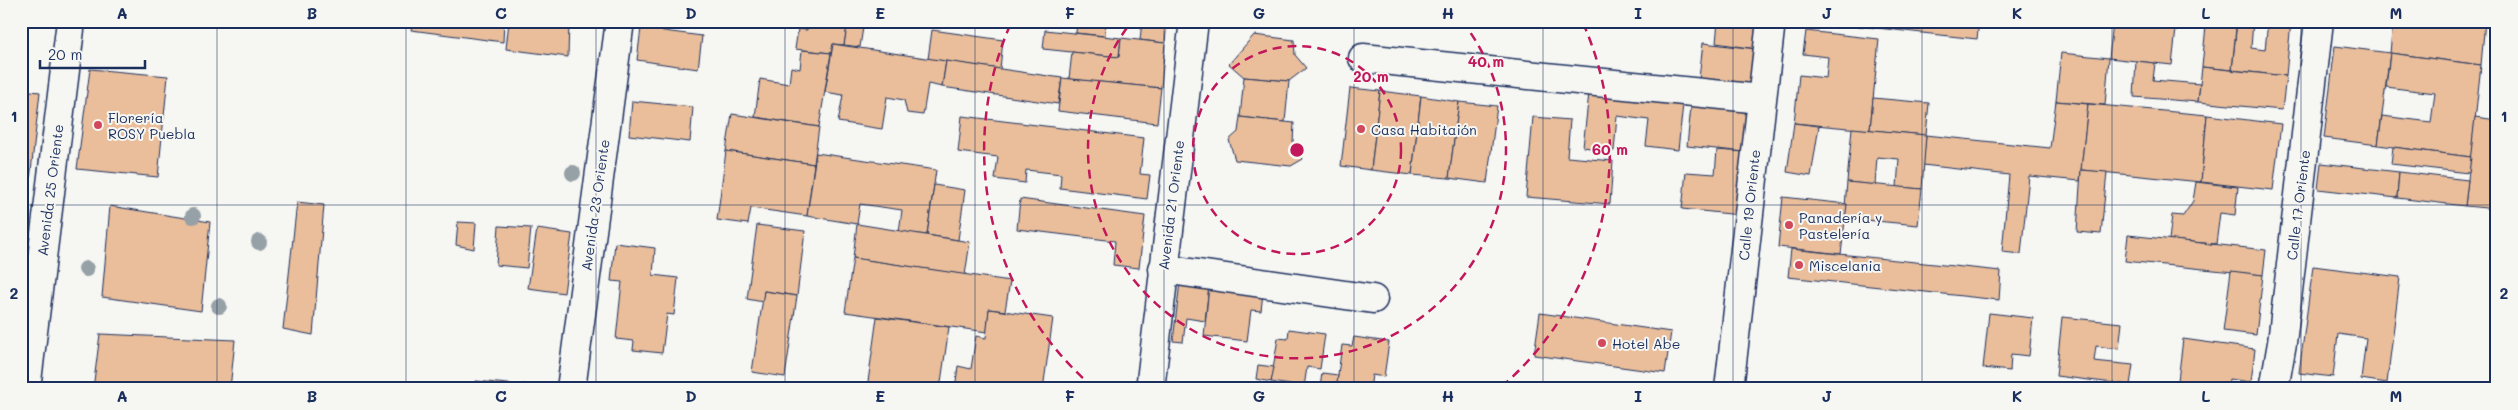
<svg xmlns="http://www.w3.org/2000/svg" width="2518" height="410" font-family="Mali,sans-serif">
  <style>
    .building { fill: #eabe9a; stroke: #1b2f5e }
    .lines { fill: none; stroke-linecap: round; stroke-linejoin: round }
    .street-casing { stroke: #1b2f5e; stroke-width: 31 }
    .street { stroke: #f6f6f2; stroke-width: 28 }
    .tree { fill: #96a0a7 }
    .grid { fill: none; stroke: #1b2f5e; stroke-width: 1; stroke-opacity: 0.55 }
    .ring { fill: none; stroke: #c2185b; stroke-width: 2.5; stroke-dasharray: 9 6 }
    .poi-dot { fill: #d1495b; stroke: #f6f6f2; stroke-width: 2 }
    .labels { text-anchor: middle; dominant-baseline: central; stroke-width: 4; stroke-linejoin: round; paint-order: stroke }
    .poi-label { font-size: 14px; fill: #1b2f5e; stroke: #f6f6f2; text-anchor: start }
    .street-label { font-size: 14px; fill: #1b2f5e; stroke: #f6f6f2 }
    .centre { fill: #c2185b; stroke: #f6f6f2; stroke-width: 2.5 }
    .ring-label { font-size: 15px; text-anchor: middle; font-weight: bold; fill: #c2185b; stroke: #f6f6f2; stroke-width: 4; stroke-linejoin: round; paint-order: stroke }
    .neatline { fill: none; stroke: #1b2f5e; stroke-width: 2 }
    .grid-label { font-size: 16px; text-anchor: middle; font-weight: bold; fill: #1b2f5e }
  </style>
  <rect width="100%" height="100%" fill="#f6f6f2"/>
  <filter id="ink" filterUnits="userSpaceOnUse"><feTurbulence type="fractalNoise" baseFrequency=".02" numOctaves="2"/><feDisplacementMap in="SourceGraphic" scale="10" xChannelSelector="R" yChannelSelector="G"/><feConvolveMatrix kernelMatrix="1 2 1 2 8 2 1 2 1" color-interpolation-filters="sRGB"/></filter>
  <g filter="url(#ink)">
    <g class="building">
      <path d="M413,21h91l-1,21 -92,-12z"/>
      <path d="M509,21h60l-1,36 -62,-8z"/>
      <path d="M808,21h40l-4,24 -11,-1 -2,9 -36,-4 3,-20 9,1z"/>
      <path d="M848,21h16l-4,26 -16,-2z"/>
      <path d="M1077,21h29l-1,15 -29,-3z"/>
      <path d="M1142,21h25l-2,22 -25,-3z"/>
      <path d="M1718,21h43l-4,28 -41,-6z"/>
      <path d="M1813,21h166l-2,18z"/>
      <path d="M2237,21h16l-2,27 14,2 3,-29h23l-5,55 -54,-6z"/>
      <path d="M2393,21h92l-4,44 -91,-12z"/>
      <path d="M2113,22l63,7 -4,36 -63,-7z"/>
      <path d="M2206,25l30,3 -4,42 -30,-3z"/>
      <path d="M641,28l61,8 -4,33 -61,-9z"/>
      <path d="M932,30l71,10 -3,29 -72,-10z"/>
      <path d="M1045,30l76,8 -2,19 -76,-8z"/>
      <path d="M1806,31l73,8 -9,91 -76,-7 5,-48 27,3 2,-21 -25,-3z"/>
      <path d="M1254,35l40,5 1,15 11,13 -17,13 -45,-4 -15,-13z"/>
      <path d="M1121,38l44,5 -4,45 -92,-9 3,-27 47,5z"/>
      <path d="M1703,43l54,6 -4,44 -55,-6z"/>
      <path d="M833,44l113,17 -4,26 -14,-3 -5,31 -16,-2 -3,-13 -17,-3 -5,32 -44,-7 5,-27 -18,-3z"/>
      <path d="M2335,46l55,7 -12,92 -54,-7z"/>
      <path d="M802,50l29,3 -12,74 -64,-10 5,-38 29,5 2,-17 9,2z"/>
      <path d="M2061,53l48,5 -4,47 -49,-4z"/>
      <path d="M2390,53l91,12 -10,92 -93,-12 4,-29 49,6 4,-29 -49,-6z"/>
      <path d="M946,61l116,17 -4,26 -116,-17z"/>
      <path d="M2136,61l19,2 -2,17 47,4 -2,18 -64,-5z"/>
      <path d="M2202,67l84,9 -4,34 -84,-8z"/>
      <path d="M90,69l78,7 -10,101 -81,-8z"/>
      <path d="M1244,77l45,4 -4,41 -45,-5z"/>
      <path d="M1062,78l99,10 -4,35 -99,-12z"/>
      <path d="M1590,84l94,11 -6,55 -32,-4 3,-26 -32,-4 -3,35 -31,-4z"/>
      <path d="M1350,88l30,3 -9,79 -30,-4z"/>
      <path d="M21,90l19,2 -11,97 -8,-2z"/>
      <path d="M1380,91l41,5 -9,79 -41,-5z"/>
      <path d="M1421,96l38,6 -10,76 -37,-3z"/>
      <path d="M1692,97l59,6 -6,49 -58,-6z"/>
      <path d="M1873,98l56,5 -3,32 -56,-5z"/>
      <path d="M632,101l61,6 -3,35 -61,-7z"/>
      <path d="M2056,101l32,3 -8,77 -51,-5 -8,78 -19,-2 7,-77 -86,-10 3,-30 124,13z"/>
      <path d="M1459,102l38,4 -10,77 -38,-5z"/>
      <path d="M2088,104l119,11 -6,67 -120,-12z"/>
      <path d="M732,114l87,13 -5,37 -88,-13z"/>
      <path d="M2207,115l74,9 -8,66 -72,-8z"/>
      <path d="M962,116l182,22 -4,36 10,1 -3,24 -87,-11 1,-14 -35,-4 -1,13 -30,-4 3,-22 -40,-5z"/>
      <path d="M1240,117l54,6 -1,19 10,17 -12,7 -56,-6 -6,-20 9,-8z"/>
      <path d="M1533,117l37,3 -3,37 46,4 -3,43 -84,-7z"/>
      <path d="M2475,117l22,3v89l-32,-3z"/>
      <path d="M1794,123l25,3 -8,50 -24,-4z"/>
      <path d="M1852,128l74,7 -4,54 -25,-2 2,-28 -22,-2 -2,28 -28,-3z"/>
      <path d="M2393,147l78,10 -2,16 -78,-9z"/>
      <path d="M1717,150l28,2 -5,63 -58,-6 4,-37 29,2z"/>
      <path d="M726,151l88,13 -7,52 -56,-8 -3,16 -31,-4z"/>
      <path d="M816,153l120,17 -9,65 -28,-3 3,-22 -42,-6 -3,20 -50,-8z"/>
      <path d="M2321,163l78,9 -2,26 -79,-9z"/>
      <path d="M2081,170l26,2 -6,62 -24,-2z"/>
      <path d="M2399,172l69,8 -3,26 -68,-8z"/>
      <path d="M1847,182l75,7 -4,36 -74,-7z"/>
      <path d="M2196,182l42,5 -3,28 -15,-2 -4,31 -47,-4 3,-25 11,1 10,-15z"/>
      <path d="M934,185l31,5 -7,50 -31,-5z"/>
      <path d="M21,190l7,1 -5,27 -2,-1z"/>
      <path d="M1783,197l64,7 -6,50 -63,-7z"/>
      <path d="M1020,199l125,17 -6,52 -26,-3 2,-24 -98,-12z"/>
      <path d="M297,202l27,3 -11,130 -30,-6z"/>
      <path d="M110,206l100,16 -9,89 -99,-14z"/>
      <path d="M458,222l18,1 -2,26 -18,-4z"/>
      <path d="M857,224l113,18 -5,33 -112,-17z"/>
      <path d="M757,225l48,6 -8,65 -33,-5 -1,11 -16,-3z"/>
      <path d="M499,226l32,2 -4,40 -31,-3z"/>
      <path d="M537,229l35,5 -8,59 -36,-5z"/>
      <path d="M2128,235l138,15 -3,25 -138,-14z"/>
      <path d="M615,243l40,5 -2,27 25,3 -4,37 -7,-1 -5,39 -29,-3 1,-9 -18,-2 6,-57 -11,-1z"/>
      <path d="M1791,249l210,22 -2,29 -211,-23z"/>
      <path d="M853,258l157,23 -5,30 -16,-2 -2,23 -142,-20z"/>
      <path d="M2313,266l87,11 -13,106 -26,-4 5,-41 -28,-4 -5,43 -34,-4z"/>
      <path d="M2231,271l32,4 -7,60 -33,-4z"/>
      <path d="M1180,282l29,4 -4,35 -19,-3 -3,24 -10,-1z"/>
      <path d="M1209,286l54,7 -2,18 -10,-1 -4,31 -43,-5z"/>
      <path d="M764,291l33,5 -12,81 -33,-5z"/>
      <path d="M989,309l64,9 -10,71h-88l3,-23 13,3 5,-33 10,2z"/>
      <path d="M1540,313l131,19 -6,41 -131,-18z"/>
      <path d="M1989,313l44,5 -4,38 -18,-2 -1,17 -27,-3z"/>
      <path d="M877,317l72,10 -9,62h-73z"/>
      <path d="M2062,317l60,6 -3,26 -23,-3 -2,15 39,4 -3,20 -74,-9z"/>
      <path d="M1289,329l36,5 -5,35 -13,-2 -3,20 -33,-5 7,-44 10,1z"/>
      <path d="M100,334l135,6 -5,49h-137z"/>
      <path d="M1354,337l35,5 -5,35 -12,-2 -2,14h-34l6,-44 10,1z"/>
      <path d="M2183,339l72,10 -4,33 -22,-3 -1,10h-51z"/>
      <path d="M1258,365l16,2 -3,15 -15,-3z"/>
      <path d="M1322,373l16,2 -2,14 -16,-2z"/>
      <path d="M476,381l42,4v4h-43z"/>
      <path d="M523,384l26,5h-27z"/>
    </g>
    <g class="lines">
      <g class="street-casing">
        <g id="street">
          <path d="M1363,58l398,41"/>
          <path d="M1163,269l210,30"/>
          <path d="M26,389l45,-368"/>
          <path d="M571,389l49,-368"/>
          <path d="M1150,389l44,-368"/>
          <path d="M1729,389l42,-368"/>
          <path d="M2274,389l8,-46 37,-322"/>
        </g>
      </g>
      <use href="#street" class="street"/>
    </g>
    <g class="tree">
      <circle cx="573" cy="173" r="8"/>
      <circle cx="193" cy="216" r="8"/>
      <circle cx="259" cy="242" r="8"/>
      <circle cx="86" cy="269" r="8"/>
      <circle cx="219" cy="306" r="8"/>
    </g>
  </g>
  <path class="grid" d="M217,21v368M406,21v368M596,21v368M785,21v368M975,21v368M1164,21v368M1354,21v368M1543,21v368M1733,21v368M1922,21v368M2112,21v368M2301,21v368M21,205h2476"/>
  <g class="ring">
    <circle cx="1297" cy="150" r="104"/>
    <path d="M1462 21A209 209 0 1 1 1132 21"/>
    <path d="M1094 388A313 313 0 0 1 1011 23M1583 23A313 313 0 0 1 1500 388"/>
  </g>
  <g class="poi-dot">
    <circle cx="98" cy="125" r="5"/>
    <circle cx="1361" cy="129" r="5"/>
    <circle cx="1789" cy="225" r="5"/>
    <circle cx="1799" cy="265" r="5"/>
    <circle cx="1602" cy="343" r="5"/>
  </g>
  <g class="labels">
    <g class="poi-label">
      <text x="108" y="117">Florería<tspan x="108" dy="16">ROSY Puebla</tspan></text>
      <text x="1371" y="129">Casa Habitaión</text>
      <text x="1799" y="217">Panadería y<tspan x="1799" dy="16">Pastelería</tspan></text>
      <text x="1809" y="265">Miscelania</text>
      <text x="1612" y="343">Hotel Abe</text>
    </g>
    <g class="street-label">
      <text transform="translate(50 190) rotate(-83)">Avenida 25 Oriente</text>
      <text transform="translate(595 205) rotate(-82)">Avenida 23 Oriente</text>
      <text transform="translate(1171 205) rotate(-83)">Avenida 21 Oriente</text>
      <text transform="translate(1749 205) rotate(-84)">Calle 19 Oriente</text>
      <text transform="translate(2298 205) rotate(-83)">Calle 17 Oriente</text>
    </g>
  </g>
  <circle cx="1297" cy="150" r="8" class="centre"/>
  <g class="ring-label">
    <text x="1486" y="67">40 m</text>
    <text x="1371" y="82">20 m</text>
    <text x="1610" y="155">60 m</text>
  </g>
  <rect width="2518" height="410" fill="none" stroke="#f6f6f2" stroke-width="55"/>
  <path d="M40 60v8h105v-8" fill="none" stroke="#1b2f5e" stroke-width="2.5"/>
  <text x="48" y="60" font-size="15" fill="#1b2f5e" stroke="#f6f6f2" stroke-width="4" paint-order="stroke">20 m</text>
  <rect x="28" y="28" width="2462" height="354" class="neatline"/>
  <g class="grid-label">
    <text x="122" y="19">A</text>
    <text x="312" y="19">B</text>
    <text x="501" y="19">C</text>
    <text x="691" y="19">D</text>
    <text x="880" y="19">E</text>
    <text x="1070" y="19">F</text>
    <text x="1259" y="19">G</text>
    <text x="1448" y="19">H</text>
    <text x="1638" y="19">I</text>
    <text x="1827" y="19">J</text>
    <text x="2017" y="19">K</text>
    <text x="2206" y="19">L</text>
    <text x="2396" y="19">M</text>
    <text x="14" y="122">1</text>
    <text x="2504" y="122">1</text>
    <text x="14" y="299">2</text>
    <text x="2504" y="299">2</text>
    <text x="122" y="402">A</text>
    <text x="312" y="402">B</text>
    <text x="501" y="402">C</text>
    <text x="691" y="402">D</text>
    <text x="880" y="402">E</text>
    <text x="1070" y="402">F</text>
    <text x="1259" y="402">G</text>
    <text x="1448" y="402">H</text>
    <text x="1638" y="402">I</text>
    <text x="1827" y="402">J</text>
    <text x="2017" y="402">K</text>
    <text x="2206" y="402">L</text>
    <text x="2396" y="402">M</text>
  </g>
</svg>
